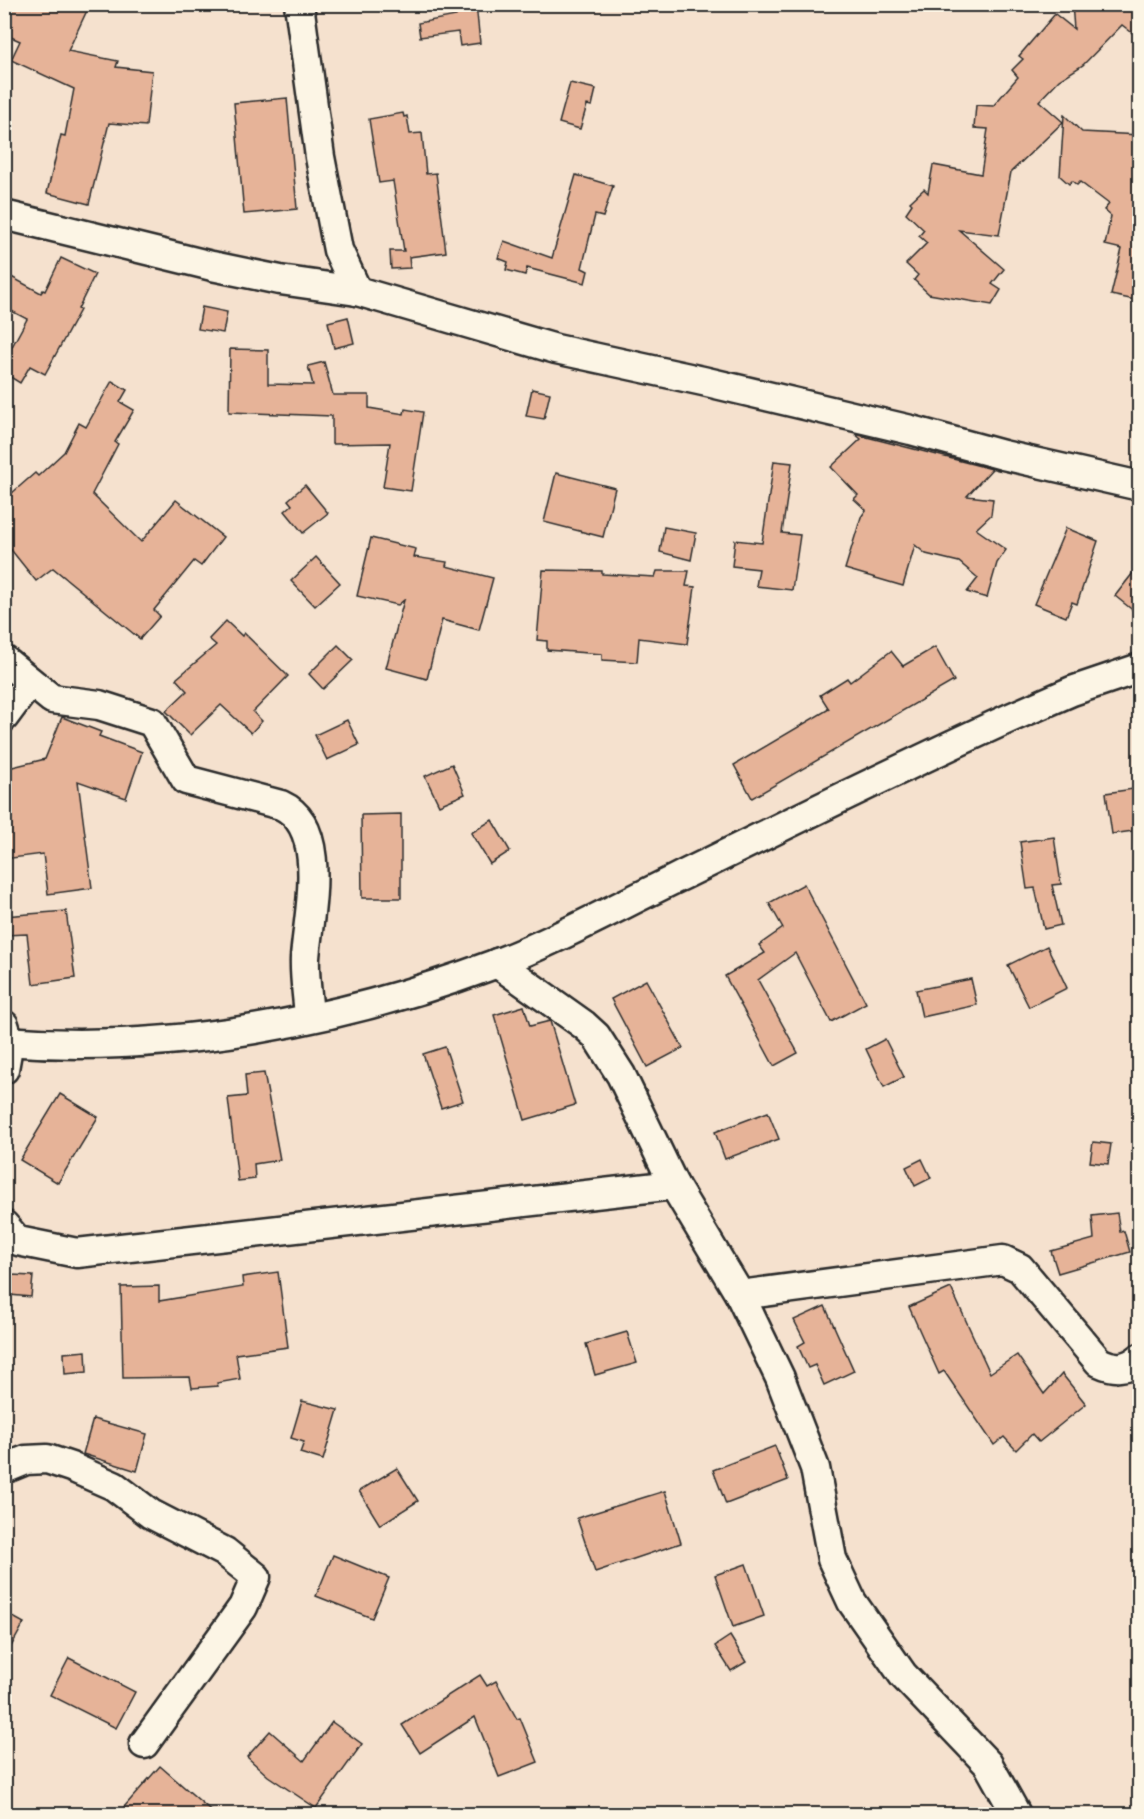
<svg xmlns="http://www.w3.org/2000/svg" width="1144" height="1819" font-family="'Shantell Sans',sans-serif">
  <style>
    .building { fill: #e6b398; stroke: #2b2b2b; stroke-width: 1.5 }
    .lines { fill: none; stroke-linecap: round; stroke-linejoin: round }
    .minor-casing { stroke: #2b2b2b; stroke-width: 33 }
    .minor { stroke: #fcf5e5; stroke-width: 28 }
  </style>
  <rect width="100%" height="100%" fill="#f5e1ce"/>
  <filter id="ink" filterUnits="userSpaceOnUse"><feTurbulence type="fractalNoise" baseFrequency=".0167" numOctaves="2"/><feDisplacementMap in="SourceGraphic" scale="12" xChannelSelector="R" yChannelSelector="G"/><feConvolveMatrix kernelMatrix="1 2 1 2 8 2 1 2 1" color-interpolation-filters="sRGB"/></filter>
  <g filter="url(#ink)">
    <g class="building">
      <path d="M4,4h86l-22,47 50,10 -2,6 36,4 -6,55 -37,-3 -20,81 -42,-11 14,-58 4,1 9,-47 -63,-29 9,-19 -16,-7z"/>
      <path d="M455,4h21l4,39 -20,3 -2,-14 -38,5 -2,-14 38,-7z"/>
      <path d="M1072,4h66l2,35 -18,-14 -39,40 -24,15 -20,21 24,21 -52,50 -12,63 -40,-5 45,39 -12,15 9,6 -9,15 -63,-11 -15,-14 4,-5 -12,-11 21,-21 -8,-7 5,-6 -18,-17 6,-9 -2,-2 14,-13 4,4 5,-28 48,9 7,-45 -14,-1 2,-23 17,1 25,-29 -6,-7 11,-11 -4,-3 36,-42 19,15z"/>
      <path d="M570,83l26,6 -4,17 -5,-1 -7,24 -21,-6z"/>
      <path d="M287,98l10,111 -53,5 -10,-111z"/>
      <path d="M403,113l1,4 3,-1 3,18 12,-1 4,41 10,-1 10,79 -37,5 1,11 -19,1 -1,-18h14l-11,-70 -14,2 -10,-64z"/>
      <path d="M1064,115l18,17 58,3v166l-29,-6 11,-46 -17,-4 6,-29 -7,-6 5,-6 -29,-22 -3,3 -5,-4 -3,3 -9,-8z"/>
      <path d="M576,175l37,11 -10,31 -8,-2 -13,53 6,3 -3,12 -58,-15 -2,7 -19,-5 2,-8 -10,-4 6,-17 48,17z"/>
      <path d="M61,258l34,16 -17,35 2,1 -35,64 -15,-8 -10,17 -16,-10v-3l9,-13 -5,-3 19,-35 -23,-12v-34l37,20 2,-3 2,1z"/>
      <path d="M202,307l25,5 -4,21 -25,-4z"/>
      <path d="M348,317l6,26 -20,5 -6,-26z"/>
      <path d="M230,349l38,1v34l45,1 -5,-19 16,-4 9,33h36v13l35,6 1,-5 18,3 -12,79 -28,-4 7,-44 -58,1v-28l-103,-4z"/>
      <path d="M112,381l15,9 -7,12 14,8 -19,32 3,2 -26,50 49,48 35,-42 47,37 -22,29 -7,-5 -40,49 6,6 -20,23 -87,-71 -17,13 -32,-40v-41l31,-27 3,3 26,-24 15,-29 7,4z"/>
      <path d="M532,389l18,4 -6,26 -18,-3z"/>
      <path d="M855,434l137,35 -25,27 26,3 -2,16 -15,14 30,21 -9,13 -10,35 -20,-6 11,-14 -19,-16 -33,-8 -11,-9 -12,41 -58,-17 16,-52 5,-7 -12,-11 4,-4 -27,-28 30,-28z"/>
      <path d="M774,461l18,2 -10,70 18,2 -8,55 -36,-4 3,-17 -27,-3 3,-26 27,3z"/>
      <path d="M556,473l59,15 -12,49 -59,-15z"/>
      <path d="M305,485l23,28 -25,20 -18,-22 7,-6 -4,-5z"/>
      <path d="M664,527l32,6 -5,27 -31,-8z"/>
      <path d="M1066,528l32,13 -21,63 -5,-2 -6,15 -32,-13z"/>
      <path d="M371,538l45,11 -2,8 33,5 -1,4 47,12 -14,52 -37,-10 -15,59 -41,-11 18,-68 -6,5 -41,-9z"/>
      <path d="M316,557l24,26 -25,23 -24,-25z"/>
      <path d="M1140,564v52l-25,-20z"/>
      <path d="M543,570l59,1v3l53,3 2,-6h32l-3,15 9,1 -8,57 -48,-6 -2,24 -35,-2v-6l-55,-4v-9l-10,-1z"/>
      <path d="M226,621l16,15 2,-3 44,43 -35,36 9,9 -11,12 -30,-28 -31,30 -24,-24 21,-20 -11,-12 40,-34 -7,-6z"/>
      <path d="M338,645l15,15 -30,29 -14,-15z"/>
      <path d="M935,647l19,34 -202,117 -18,-33 95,-56 -9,-14 27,-17 3,4 41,-31 12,15z"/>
      <path d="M62,717l39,15 -2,4 43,16 -16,46 -48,-17 14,107 -44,6 -5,-40 -39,5v-90l41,-10z"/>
      <path d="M347,720l12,25 -32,15 -12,-25z"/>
      <path d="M452,764l13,30 -26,11 -14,-29z"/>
      <path d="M1140,788v42l-28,4 -6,-41z"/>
      <path d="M401,814v84h-39l-1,-83z"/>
      <path d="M492,820l18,31 -20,13 -19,-31z"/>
      <path d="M1054,837l7,47 -9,1 9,40 -17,4 -9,-41 -8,1 -7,-47z"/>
      <path d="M804,884l62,119 -35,19 -36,-69 -37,27 40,73 -24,13 -49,-90 40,-23 -6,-8 24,-17 -14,-25z"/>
      <path d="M66,911l9,67 -42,6 -6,-50 -23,1v-19z"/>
      <path d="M1047,946l20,42 -38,19 -21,-42z"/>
      <path d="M971,979l6,26 -55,12 -6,-27z"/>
      <path d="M646,980l37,68 -36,19 -36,-68z"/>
      <path d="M524,1006l6,20 20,-5 25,84 -50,15 -31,-105z"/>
      <path d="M885,1039l19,38 -20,10 -18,-38z"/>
      <path d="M445,1047l18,54 -22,7 -18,-54z"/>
      <path d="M264,1073l16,87 -26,4 1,15 -17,2 -10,-83 19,-2 -2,-21z"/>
      <path d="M60,1094l38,23 -40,66 -38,-23z"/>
      <path d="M768,1112l11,27 -54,20 -10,-27z"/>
      <path d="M1093,1142l18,2 -3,20 -18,-2z"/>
      <path d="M922,1159l9,19 -16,8 -9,-19z"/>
      <path d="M1117,1213l3,19 4,-1 6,21 -72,21 -7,-22 43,-12 -2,-23z"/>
      <path d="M278,1272l10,75 -52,7 4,25 -23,4 1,3 -26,2 -2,-11 -67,1 -2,-91 38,-1v15l84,-14 -1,-10z"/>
      <path d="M11,1275l22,1 -2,21 -21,-2z"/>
      <path d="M951,1288l39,85 27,-18 27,39 18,-20 24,30 -47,38 -7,-8 -16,16 -12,-13 -10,8 -50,-74 -5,3 -30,-67z"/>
      <path d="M825,1306l29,65 -30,14 -9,-20 -7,3 -10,-22 7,-4 -11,-22z"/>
      <path d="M627,1332l10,31 -42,12 -9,-31z"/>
      <path d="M86,1351l1,21 -22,2 -1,-21z"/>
      <path d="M302,1401l36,9 -15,50 -23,-7 4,-11 -13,-4z"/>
      <path d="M93,1419l54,15 -10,37 -54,-17z"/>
      <path d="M775,1446l13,34 -62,24 -13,-34z"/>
      <path d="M397,1468l21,33 -38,24 -21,-34z"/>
      <path d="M665,1491l16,52 -86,29 -18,-54z"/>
      <path d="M333,1555l56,23 -17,40 -56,-22z"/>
      <path d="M746,1564l18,52 -31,11 -18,-52z"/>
      <path d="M4,1612l20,11 -20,36z"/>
      <path d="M730,1636l16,26 -15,9 -16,-25z"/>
      <path d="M69,1658l66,34 -19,36 -66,-33z"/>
      <path d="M480,1675l7,11 9,-5 21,38 3,-1 18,44 -39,15 -24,-60 -55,36 -18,-28z"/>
      <path d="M332,1722l30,22 -46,64 -48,-32 -21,-19 23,-26 34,30z"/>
      <path d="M160,1766l56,49h-99z"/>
    </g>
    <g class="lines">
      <g class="minor-casing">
        <g id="minor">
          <path d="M299,4l21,153 18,93 19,41"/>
          <path d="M4,215l208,51 68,14 77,11 199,58 147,32 208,49 92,25 137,31"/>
          <path d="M4,660l48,39 47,6 53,17 34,58 95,25c49,22 27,110 24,153 -1,19 3,40 4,59"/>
          <path d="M4,717l26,-35"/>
          <path d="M497,963l87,62 12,11 25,39 53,110 66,110 40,83 35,90 17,91 20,43 51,73 85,89 28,50"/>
          <path d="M4,1025l5,16 -5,28"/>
          <path d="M4,1041c166,13 336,-19 491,-77 60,-23 122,-57 180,-85 111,-54 222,-110 335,-161l62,-27 68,-23"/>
          <path d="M4,1225l14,16 59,12 597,-68"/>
          <path d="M740,1295l263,-35 17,8 79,94c15,7 27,8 41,-4"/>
          <path d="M4,1469l22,-9 21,-1 24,8 43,19 37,28 74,38 31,25 -13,30 -99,137"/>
        </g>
      </g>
      <use href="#minor" class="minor"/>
    </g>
  </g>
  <rect width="1144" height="1819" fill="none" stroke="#fcf5e5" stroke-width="24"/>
  <rect x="12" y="12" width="1120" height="1795" fill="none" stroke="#2b2b2b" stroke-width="2" filter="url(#ink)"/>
</svg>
